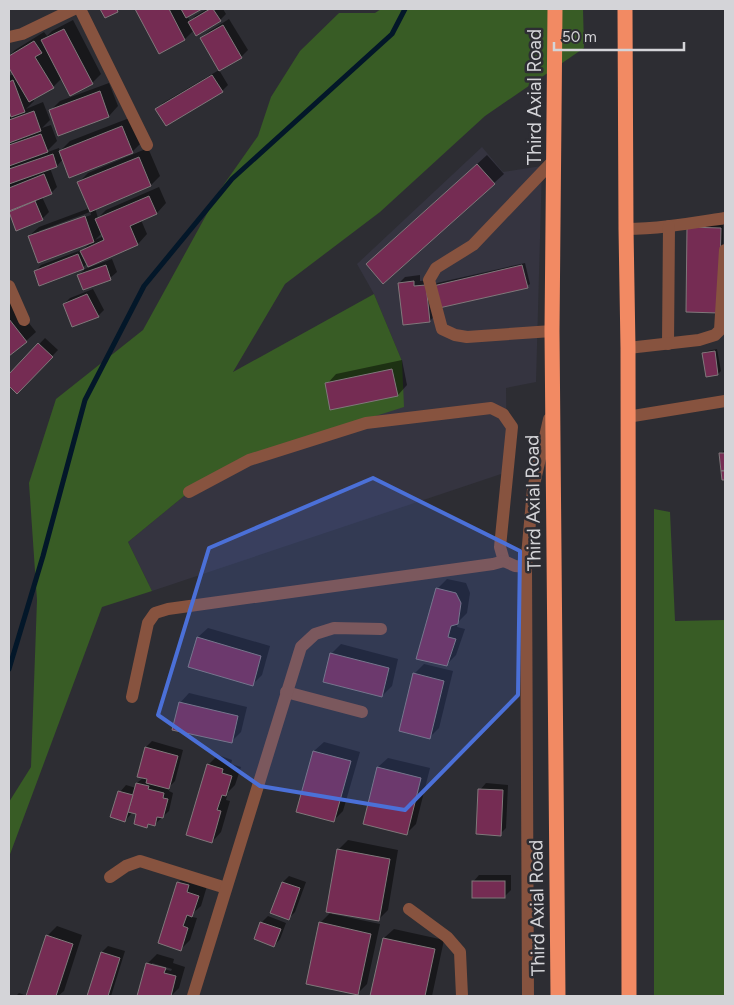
<svg xmlns="http://www.w3.org/2000/svg" width="734" height="1005" font-family="Figtree,sans-serif">
  <style>
    .built { fill: #353440 }
    .green { fill: #385c25 }
    .shadow { fill: #0007; fill-rule: evenodd }
    .lines { fill: none; stroke-linecap: round; stroke-linejoin: round }
    .stream { stroke: #031729; stroke-width: 5 }
    .building { fill: #752c53; stroke: #80787b }
    .minor { stroke: #87533f; stroke-width: 12 }
    .highway { stroke: #f28a63; stroke-width: 15 }
    .marked { fill: #4b70d8; fill-opacity: 0.2; stroke: #4b70d8; stroke-width: 4; stroke-linejoin: round }
    .labels { text-anchor: middle; dominant-baseline: central; stroke-width: 5; stroke-linejoin: round; paint-order: stroke }
    .street-label { font-size: 19px; fill: #d4d4d8; stroke: #2d2d33 }
  </style>
  <rect width="100%" height="100%" fill="#2d2d33"/>
  <path class="built" d="M482,147l21,25 39,-6 -6,216 -30,6 1,84 -355,119 -24,-49 67,-55 207,-126 -28,-67 -17,-30z"/>
  <g class="green">
    <path d="M381,9h202l1,39 -99,68 -105,96 -95,72 -52,88 141,-78 28,67 2,46 -167,53 -42,27 -67,55 24,49 -50,16 -93,250v-55l22,-35 6,-167 -8,-117 27,-84 87,-69 77,-140 38,-54 13,-39 29,-46 39,-38h36z"/>
    <path d="M654,509l16,3 5,109 50,-1v376h-71z"/>
  </g>
  <g class="shadow">
    <path d="M137,9h62l-12,7 3,5 5,-5 12,-7h16l3,5 -6,6 -26,10 -9,9 -26,13z"/>
    <path d="M229,19l19,31 -7,7 -21,12 -19,-31 7,-6z"/>
    <path d="M73,20l28,54 -9,9 -30,-5 -9,9 -20,12 1,2 -8,8 17,-7 7,18 -8,8 9,-3 6,16 -12,12 14,-5 1,3 10,-10 62,-24 10,25 -10,10 -69,7 -6,7 -7,2 7,19 -6,6 -9,4 7,15 -7,7 -32,-7 5,-5 -6,2v-94l2,-1 -2,-6v-32l5,-2 -5,-9v-9l6,-6 29,-18 3,4 5,-5z"/>
    <path d="M219,70l9,15 -6,6 -65,19 6,-7z"/>
    <path d="M109,83l9,23 -9,10 -50,18 -9,-23 10,-10z"/>
    <path d="M148,148l12,28 -9,9 -56,23 3,10 8,-8 53,-23 7,16 -9,10 -16,7 6,14 -9,10 -50,21 -1,-2 -4,5 -48,4 6,-7 43,-16 7,-7 -62,-6 10,-9 51,-19 -11,-26 9,-9zM90,212l1,3 -52,18v-2zM102,233l2,3 -9,4z"/>
    <path d="M487,155l17,19 -10,9 -127,81z"/>
    <path d="M691,224l32,1 -1,84z"/>
    <path d="M112,259l5,13 -7,6 -31,-3 6,-6z"/>
    <path d="M525,263l5,21 -3,2h-93l3,-3z"/>
    <path d="M420,275v6l12,-1 4,34 -6,7 -31,-38 6,-6z"/>
    <path d="M93,289l11,21 -6,6 -34,-12 6,-6z"/>
    <path d="M9,298l27,34 -10,9 -17,14z"/>
    <path d="M45,338l13,12 -41,43 -8,-8v-9z"/>
    <path d="M717,349l4,22 -3,3 -14,-21 3,-2z"/>
    <path d="M402,360l5,25 -9,10 -67,14 -4,-25 9,-10z"/>
    <path d="M725,449v30h-2l-1,-8 3,-2 -4,-15z"/>
    <path d="M447,579l19,4 4,10 -3,20 -9,9 -1,5 8,2 -9,26 -10,10 -9,-76z"/>
    <path d="M208,628l62,18 -8,29 -10,10 -54,-48z"/>
    <path d="M341,644l57,15 -6,27 -10,10 -51,-42z"/>
    <path d="M424,664l29,7 -14,57 -10,10 -15,-64z"/>
    <path d="M189,693l58,14 -6,25 -10,10 -51,-39z"/>
    <path d="M152,741l31,9 -8,31 -5,5 -1,5 4,2 -4,18 -14,13 -5,-1 -3,3 -9,-13 -6,-1 -1,2 -6,7 -5,-29 6,-7 10,3 1,-5 7,-6 2,-30z"/>
    <path d="M324,742l36,10 -17,59 -10,10 -19,-70z"/>
    <path d="M218,755l14,5 -1,4 10,3 -6,18 -7,7 -2,8 4,1 -9,31 -9,10 -4,-77z"/>
    <path d="M388,758l42,10 -14,56 -10,10 -42,-11 14,-56z"/>
    <path d="M486,783l22,2 -2,43 -6,6 -20,-44z"/>
    <path d="M348,840l50,10 -10,60 -10,10 -46,-9v3l48,10 -13,60 -10,10 -37,-71 12,-12 6,-61z"/>
    <path d="M188,873l19,13 -6,20 -8,7 -1,4 5,1 -7,22 -9,9 -3,-66z"/>
    <path d="M479,875h32v15l-6,6 -32,-14z"/>
    <path d="M289,876l17,6 -11,30 -6,6 -6,-36z"/>
    <path d="M268,916l18,7 -6,16 -6,7 -13,-23z"/>
    <path d="M57,926l25,9 -18,56 -6,5h-42l3,-3 8,3 20,-60z"/>
    <path d="M394,929l50,11 -12,56h-61l13,-58z"/>
    <path d="M108,946l17,5 -14,45h-23l14,-44z"/>
    <path d="M157,954l17,5 -1,4 12,4 -6,21 -8,8h-32l9,-33zM152,963l20,6 -1,2 -19,-5z"/>
  </g>
  <g class="lines">
    <path class="stream" d="M9,669l34,-113 42,-156 59,-114 88,-107 160,-145 13,-25"/>
  </g>
  <g class="building">
    <path d="M100,9h17l1,3 -13,6z"/>
    <path d="M135,9h34l16,31 -26,14z"/>
    <path d="M181,9h21l-16,9z"/>
    <path d="M210,9h3l8,12 -25,15 -8,-14z"/>
    <path d="M223,25l19,33 -23,13 -19,-33z"/>
    <path d="M64,29l29,55 -23,12 -29,-56z"/>
    <path d="M34,41l8,12 -7,4 19,31 -25,14 -20,-34v-12z"/>
    <path d="M212,75l11,17 -57,34 -11,-17z"/>
    <path d="M13,80l12,32 -14,5 -2,-6v-29z"/>
    <path d="M100,91l9,26 -51,19 -9,-26z"/>
    <path d="M34,111l7,20 -32,12v-23z"/>
    <path d="M122,126l11,27 -64,25 -10,-27z"/>
    <path d="M41,134l7,18 -39,14v-21z"/>
    <path d="M53,154l4,13 -48,17v-15z"/>
    <path d="M139,157l12,29 -61,26 -13,-30z"/>
    <path d="M477,164l18,20 -112,100 -17,-20z"/>
    <path d="M44,174l8,20 -43,17v-23z"/>
    <path d="M149,196l8,18 -27,12 8,19 -50,22 -8,-16 24,-11 -9,-21z"/>
    <path d="M35,201l8,19 -27,11 -7,-19z"/>
    <path d="M85,216l9,26 -56,21 -10,-27z"/>
    <path d="M687,227l34,1 -2,85 -33,-1z"/>
    <path d="M78,254l6,15 -45,17 -5,-15z"/>
    <path d="M106,265l5,15 -28,10 -6,-15z"/>
    <path d="M522,265l6,23 -89,20 -6,-22z"/>
    <path d="M414,281v5l12,-1 4,37 -27,3 -5,-42z"/>
    <path d="M87,294l12,23 -27,10 -9,-23z"/>
    <path d="M9,319l18,23 -18,14z"/>
    <path d="M38,343l15,14 -36,37 -8,-8v-12z"/>
    <path d="M715,351l3,24 -12,2 -4,-24z"/>
    <path d="M392,369l6,27 -68,14 -5,-27z"/>
    <path d="M719,453h6v17l-4,1z"/>
    <path d="M721,471h4v9h-3z"/>
    <path d="M436,588l20,5 5,10 -3,21 -7,2 -3,11 8,2 -9,27 -31,-7z"/>
    <path d="M197,637l64,19 -8,30 -65,-19z"/>
    <path d="M330,653l59,15 -7,29 -59,-15z"/>
    <path d="M413,673l31,8 -14,58 -31,-8z"/>
    <path d="M179,702l59,14 -6,27 -60,-13z"/>
    <path d="M145,747l33,9 -9,33 -23,-6 1,-4 -10,-2z"/>
    <path d="M313,751l38,10 -17,61 -38,-10z"/>
    <path d="M207,764l16,5 -1,4 10,3 -6,20 -4,-1 -5,15 4,1 -9,32 -26,-8z"/>
    <path d="M377,767l44,11 -14,57 -44,-11z"/>
    <path d="M136,783l13,3 -1,3 16,4 -1,5 5,1 -5,19 -6,-1 -2,9 -7,-2 -1,4 -13,-4 2,-10 -8,-2z"/>
    <path d="M478,789l25,1 -2,46 -25,-2z"/>
    <path d="M118,791l15,4 -8,27 -15,-5z"/>
    <path d="M337,849l53,10 -11,62 -53,-9z"/>
    <rect x="472" y="881" width="33" height="17"/>
    <path d="M177,882l12,3 -2,7 12,4 -7,21 -5,-2 -4,11 5,2 -7,23 -23,-8z"/>
    <path d="M282,882l18,6 -11,32 -19,-7z"/>
    <path d="M260,922l21,7 -7,18 -20,-8z"/>
    <path d="M319,922l52,12 -13,61 -52,-11z"/>
    <path d="M46,935l27,9 -17,52h-30z"/>
    <path d="M383,938l52,11 -10,47h-55z"/>
    <path d="M101,952l19,6 -12,38h-21z"/>
    <path d="M146,963l20,5 -2,5 12,3 -5,20h-34z"/>
  </g>
  <g class="lines">
    <g class="minor">
      <path d="M80,9l67,136"/>
      <path d="M9,37l13,-3 52,-25"/>
      <path d="M626,229c33,0 66,-6 99,-11"/>
      <path d="M9,286l15,34"/>
      <path d="M552,331l-85,6 -12,-2 -13,-6 -13,-49 7,-12 37,-23 81,-85"/>
      <path d="M668,344l1,-118"/>
      <path d="M628,348l71,-8 16,-5 5,-5 5,-80"/>
      <path d="M627,417l98,-16"/>
      <path d="M189,492l60,-32 117,-37 125,-15 12,6 9,13 -12,120 4,14 11,5 11,1"/>
      <path d="M286,692l76,20"/>
      <path d="M132,697l16,-74 7,-10 13,-4 325,-45 11,-3"/>
      <path d="M110,877l16,-11 14,-5 86,27"/>
      <path d="M409,909l38,28 13,15 2,44"/>
      <path d="M193,996l108,-349 14,-13 19,-6 47,1"/>
      <path d="M528,996l-2,-429 7,-78 16,-70"/>
    </g>
    <g class="highway">
      <path d="M555,9l-3,322 6,665"/>
      <path d="M625,9l1,220 2,119 1,648"/>
    </g>
  </g>
  <path class="marked" d="M373,478l147,73 -2,144 -113,115 -145,-24 -102,-71 51,-167z"/>
  <g class="labels">
    <g class="street-label">
      <text transform="translate(534 97) rotate(-90)">Third Axial Road</text>
      <text transform="translate(533 503) rotate(-91)">Third Axial Road</text>
      <text transform="translate(537 908) rotate(-91)">Third Axial Road</text>
    </g>
  </g>
  <rect width="734" height="1005" fill="none" stroke="#d4d4d8" stroke-width="20"/>
  <path d="M554 42v8h130v-8" fill="none" stroke="#d4d4d8" stroke-width="2.5"/>
  <text x="562" y="42" font-size="15" fill="#d4d4d8" stroke="#2d2d33" stroke-width="4" paint-order="stroke">50 m</text>
</svg>
